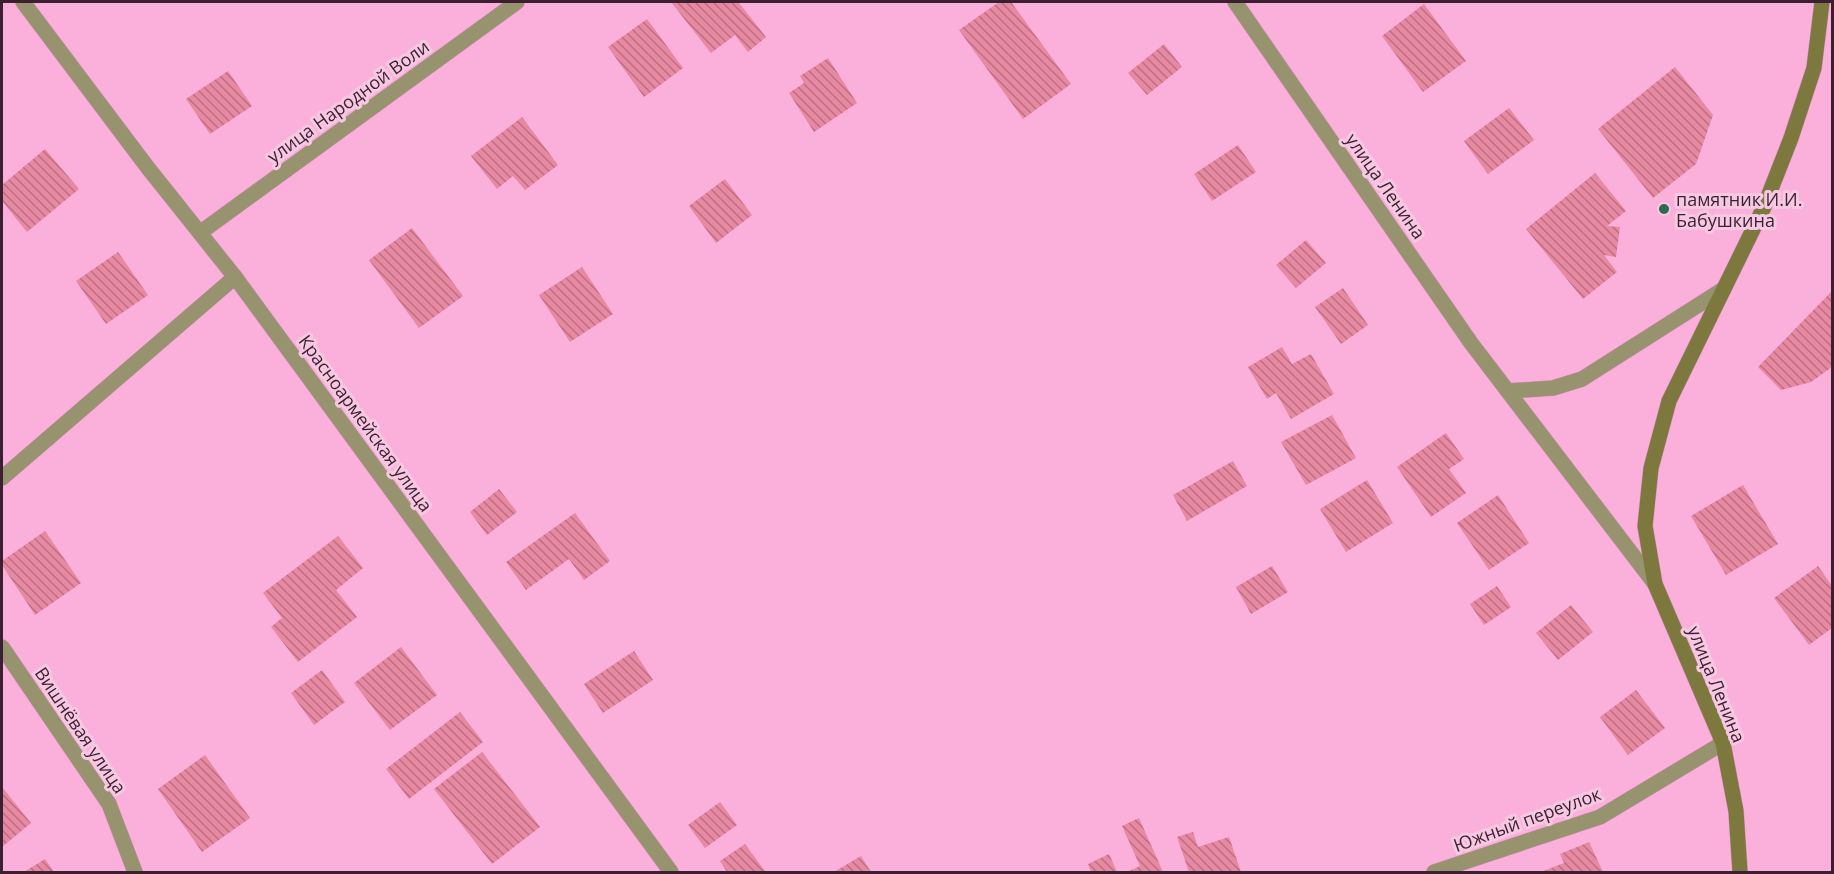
<svg xmlns="http://www.w3.org/2000/svg" width="1834" height="874" font-family="'Open Sans',sans-serif">
  <style>
    .building { fill: url(#building-back-hatch) }
    .lines { fill: none; stroke-linecap: round; stroke-linejoin: round }
    .minor-casing { stroke: #d592b9; stroke-width: 16 }
    .tertiary-casing { stroke: #d592b9; stroke-width: 16 }
    .secondary-casing { stroke: #d592b9; stroke-width: 16 }
    .minor { stroke: #96936e; stroke-width: 15 }
    .tertiary { stroke: #96936e; stroke-width: 15 }
    .secondary { stroke: #7d783e; stroke-width: 15 }
    .poi-dot { fill: #306951; stroke: #f6c8e2; stroke-width: 2 }
    .labels { text-anchor: middle; dominant-baseline: central; stroke-width: 6; stroke-linejoin: round; paint-order: stroke }
    .street-label { font-size: 18px; fill: #3c1f31; stroke: #f6c8e2 }
    .poi-label { font-size: 18px; fill: #3c1f31; stroke: #f6c8e2; text-anchor: start }
  </style>
  <defs>
    <pattern id="building-back-hatch" width="6" height="6" patternUnits="userSpaceOnUse" patternTransform="scale(1.5)"><rect width="6" height="6" fill="#e689a1"/><path d="M-1 5l2 2M0 0l6 6M5-1l2 2" fill="none" stroke="#bc6f84"/></pattern>
  </defs>
  <rect width="100%" height="100%" fill="#fbafdb"/>
  <g class="building">
    <path d="M671,2h70l-2,1 27,34 -18,15 -13,-17 -24,18z"/>
    <path d="M999,2h12l60,82 -48,35 -64,-89z"/>
    <path d="M1424,4l42,57 -43,31 -41,-56z"/>
    <path d="M647,19l36,49 -39,29 -36,-50z"/>
    <path d="M1164,44l18,23 -35,28 -19,-22z"/>
    <path d="M828,58l29,45 -43,29 -25,-39 15,-10 -4,-7z"/>
    <path d="M1675,67l38,48 -17,49 -43,34 -55,-69z"/>
    <path d="M228,71l24,35 -42,28 -24,-35z"/>
    <path d="M1509,108l25,32 -46,34 -24,-33z"/>
    <path d="M522,117l36,48 -33,25 -12,-14 -16,13 -26,-33z"/>
    <path d="M1238,145l18,27 -44,29 -18,-27z"/>
    <path d="M45,149l34,40 -52,43 -25,-31v-16z"/>
    <path d="M1595,173l31,38 -19,15 13,1 -4,30 -12,-2 13,17 -34,27 -57,-70z"/>
    <path d="M725,179l27,36 -36,28 -27,-37z"/>
    <path d="M412,228l51,68 -44,32 -50,-68z"/>
    <path d="M1306,240l20,23 -30,25 -20,-23z"/>
    <path d="M118,252l30,43 -42,29 -30,-43z"/>
    <path d="M582,267l31,47 -43,28 -31,-47z"/>
    <path d="M1343,288l25,37 -27,19 -26,-37z"/>
    <path d="M1832,291v76l-21,15 -30,8 -23,-23z"/>
    <path d="M1282,347l10,17 19,-10 23,40 -43,25 -15,-26 -9,6 -19,-32z"/>
    <path d="M1332,415l24,43 -50,27 -25,-43z"/>
    <path d="M1446,433l18,26 -15,10 17,24 -35,24 -34,-50z"/>
    <path d="M1233,461l14,25 -60,35 -14,-26z"/>
    <path d="M1367,480l26,43 -47,29 -26,-43z"/>
    <path d="M1743,485l35,59 -52,31 -35,-59z"/>
    <path d="M499,489l18,23 -30,23 -17,-23z"/>
    <path d="M1498,495l31,48 -40,27 -32,-47z"/>
    <path d="M575,513l35,48 -26,19 -15,-21 -43,31 -20,-28z"/>
    <path d="M45,531l36,52 -46,32 -33,-50v-4z"/>
    <path d="M338,536l25,32 -27,22 21,27 -59,45 -27,-35 11,-9 -19,-25z"/>
    <path d="M1272,566l16,26 -37,22 -15,-27z"/>
    <path d="M1818,566l14,20v42l-23,17 -35,-47z"/>
    <path d="M1497,586l14,21 -27,18 -14,-21z"/>
    <path d="M1571,605l22,27 -35,28 -22,-27z"/>
    <path d="M401,647l36,48 -47,35 -36,-47z"/>
    <path d="M634,651l19,29 -50,33 -19,-29z"/>
    <path d="M322,670l23,32 -31,23 -23,-32z"/>
    <path d="M1636,690l29,38 -37,27 -28,-38z"/>
    <path d="M460,712l23,30 -74,57 -23,-30z"/>
    <path d="M482,752l58,75 -48,37 -58,-75z"/>
    <path d="M205,755l45,63 -48,34 -44,-63z"/>
    <path d="M2,787l29,36 -29,24z"/>
    <path d="M720,802l17,23 -32,23 -17,-23z"/>
    <path d="M1139,818l24,54h-36l13,-6 -18,-40z"/>
    <path d="M1193,832l5,15 31,-10 12,35h-52l-12,-35z"/>
    <path d="M1589,842l14,30h-62l23,-9 -4,-9z"/>
    <path d="M745,844l20,27 -38,1 -7,-11z"/>
    <path d="M1109,854l8,18h-26l-3,-8z"/>
    <path d="M861,856l10,16h-37z"/>
    <path d="M45,859l9,13h-30z"/>
  </g>
  <g class="lines">
    <g class="minor-casing">
      <g id="minor">
        <path d="M23,2l125,166 87,109 436,595"/>
        <path d="M201,232l316,-230"/>
        <path d="M2,478l233,-201"/>
        <path d="M2,647l107,157 26,68"/>
        <path d="M1434,872l166,-55 123,-74"/>
      </g>
    </g>
    <g class="tertiary-casing">
      <g id="tertiary">
        <path d="M1235,2l236,341 184,241"/>
        <path d="M1508,391l45,-3 29,-9 140,-89"/>
      </g>
    </g>
    <g class="secondary-casing">
      <path id="secondary" d="M1740,872l-4,-61 -13,-68 -68,-159 -10,-58 6,-58 18,-67 95,-194 27,-69 23,-70 8,-66"/>
    </g>
    <use href="#minor" class="minor"/>
    <use href="#tertiary" class="tertiary"/>
    <use href="#secondary" class="secondary"/>
  </g>
  <circle class="poi-dot" cx="1664" cy="209" r="6"/>
  <g class="labels">
    <g class="street-label">
      <text transform="translate(348 101) rotate(-36)">улица Народной Воли</text>
      <text transform="translate(1386 186) rotate(55)">улица Ленина</text>
      <text transform="translate(366 423) rotate(54)">Красноармейская улица</text>
      <text transform="translate(1717 684) rotate(68)">улица Ленина</text>
      <text transform="translate(81 730) rotate(56)">Вишнёвая улица</text>
      <text transform="translate(1527 819) rotate(-20)">Южный переулок</text>
    </g>
    <g class="poi-label">
      <text x="1676" y="199">памятник И.И.<tspan x="1676" dy="21">Бабушкина</tspan></text>
    </g>
  </g>
  <rect width="1834" height="874" fill="none" stroke="#3c1f31" stroke-width="6"/>
</svg>
